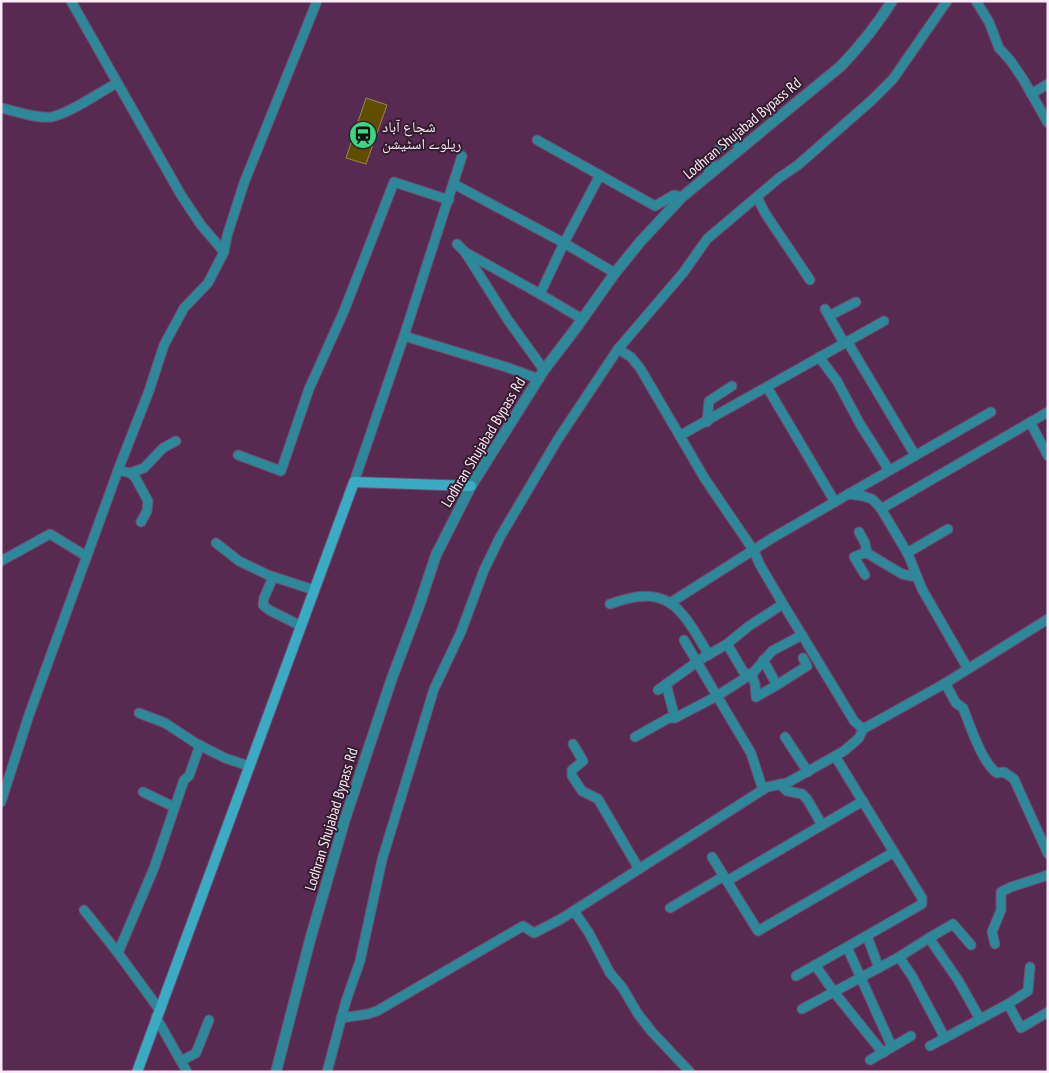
<svg xmlns="http://www.w3.org/2000/svg" width="1049" height="1073" font-family="'PT Sans Narrow','Noto Naskh Arabic',sans-serif">
  <style>
    .building { fill: #5f4e00; stroke: #9a8847 }
    .lines { fill: none; stroke-linecap: round; stroke-linejoin: round }
    .minor-casing { stroke: #73496c; stroke-width: 11 }
    .tertiary-casing { stroke: #73496c; stroke-width: 12 }
    .secondary-casing { stroke: #73496c; stroke-width: 12 }
    .minor { stroke: #2d889a; stroke-width: 9 }
    .tertiary { stroke: #2d889a; stroke-width: 10 }
    .secondary { stroke: #39acc3; stroke-width: 10 }
    .labels { text-anchor: middle; dominant-baseline: central; stroke-width: 4; stroke-linejoin: round; paint-order: stroke }
    .poi-label { font-size: 15px; fill: #fceaf8; stroke: #321c2e; text-anchor: start }
    .street-label { font-size: 15px; fill: #fceaf8; stroke: #321c2e }
  </style>
  <rect width="100%" height="100%" fill="#592a51"/>
  <path class="building" d="M366,98l21,7 -21,59 -20,-6z"/>
  <g class="lines">
    <g class="minor-casing">
      <g id="minor">
        <path d="M71,1l110,194 20,30 23,27"/>
        <path d="M976,1l13,21 10,26 11,12 13,19 25,44"/>
        <path d="M1031,94l17,-10"/>
        <path d="M1,108c16,3 34,11 50,9 18,-3 49,-25 66,-34"/>
        <path d="M537,140l118,66 19,-11 8,2"/>
        <path d="M708,175c4,-19 5,-26 25,-34l10,6"/>
        <path d="M454,184l110,59 51,30"/>
        <path d="M757,197l8,16 45,67"/>
        <path d="M457,244l8,8 75,42"/>
        <path d="M465,252l43,68 36,50"/>
        <path d="M825,309l19,34"/>
        <path d="M829,316l27,-14"/>
        <path d="M582,319l-42,-25 24,-51 36,-68"/>
        <path d="M404,336l102,31 33,12"/>
        <path d="M847,341l68,114"/>
        <path d="M618,349l13,8 9,11 65,111 49,72 6,14 23,39"/>
        <path d="M819,357l18,24 23,43 29,46"/>
        <path d="M767,387l68,115"/>
        <path d="M707,422l2,-21 23,-15"/>
        <path d="M1030,422l18,34"/>
        <path d="M681,435l203,-114"/>
        <path d="M238,455l43,16 28,-82 35,-78 50,-129 55,18"/>
        <path d="M118,470l12,3 5,4 13,24 -1,10 -6,11"/>
        <path d="M130,473l14,-5 19,-20 13,-7"/>
        <path d="M354,482l50,-146 58,-180"/>
        <path d="M848,494l15,2 9,3 8,8 28,47 14,35 46,80"/>
        <path d="M881,509l167,-97"/>
        <path d="M859,532l6,11 2,10"/>
        <path d="M216,543l23,18 29,14 46,15"/>
        <path d="M907,553l41,-24"/>
        <path d="M1,561l49,-27 36,22"/>
        <path d="M865,575l-11,-18 7,-3 6,-1 35,21 15,3"/>
        <path d="M273,577l-9,21 -1,7 6,5 32,16"/>
        <path d="M670,603l104,-66 217,-125"/>
        <path d="M610,604c60,-22 71,5 99,51"/>
        <path d="M684,640l33,56 36,-23 19,-22 30,-16 52,86 9,8"/>
        <path d="M727,644l22,-18 34,-22 19,31"/>
        <path d="M751,673l4,11 1,13 21,-12 -14,-25"/>
        <path d="M945,683l11,20 7,5c7,17 19,55 34,65l7,-1 10,7 34,75"/>
        <path d="M666,684l9,34"/>
        <path d="M777,685l30,-19 -4,-8"/>
        <path d="M658,690l43,-31 26,-15 19,32"/>
        <path d="M139,713l26,10 32,21 28,14 24,8"/>
        <path d="M635,737l34,-19h6l42,-22 34,57 12,37"/>
        <path d="M785,737l23,35"/>
        <path d="M573,744l10,17 -11,9v6l10,15 16,8 41,70"/>
        <path d="M835,756l87,142v6l-75,43"/>
        <path d="M780,784l7,7 15,3 5,5 15,26"/>
        <path d="M143,792l31,15"/>
        <path d="M1,802l28,-87 91,-250 29,-74 15,-46 20,-37 24,-25 16,-31 3,-16 17,-53 73,-182"/>
        <path d="M712,857l46,74 136,-79"/>
        <path d="M727,881l136,-80"/>
        <path d="M670,908l54,-32"/>
        <path d="M84,910l34,43"/>
        <path d="M574,911l15,22 21,40 12,14 16,27 14,18 38,40"/>
        <path d="M867,936l12,32"/>
        <path d="M929,938l24,-14 18,21"/>
        <path d="M995,944l-3,-12 9,-22v-18l10,-5 37,-12"/>
        <path d="M899,957l13,19 33,62"/>
        <path d="M815,965l19,27 49,61"/>
        <path d="M1030,967l-2,24 -20,13 13,24 27,-16"/>
        <path d="M796,976l51,-29 45,100"/>
        <path d="M159,1009l-41,-56 36,-85 30,-88 5,-4 11,-31"/>
        <path d="M802,1009l97,-52 30,-19 29,42 22,39"/>
        <path d="M156,1017l31,55"/>
        <path d="M341,1018l27,-4 9,-3 146,-85 11,7 27,-14 206,-132 20,-4 57,-32 15,-13 4,-9 81,-45 104,-65"/>
        <path d="M930,1046l78,-42"/>
        <path d="M870,1060l41,-24"/>
        <path d="M181,1061l15,-8 13,-33"/>
        <path d="M327,1072l19,-71 14,-40 22,-101 52,-171 27,-57 23,-62 16,-33 58,-98 60,-90 65,-76 24,-34 72,-61 19,-13 74,-65 21,-21 54,-78"/>
      </g>
    </g>
    <g class="tertiary-casing">
      <path id="tertiary" d="M276,1072l34,-132 35,-121 47,-141 26,-69 18,-54 35,-69 73,-116 32,-42 39,-55 25,-31 42,-45 159,-131c19,-20 36,-41 51,-65"/>
    </g>
    <g class="secondary-casing">
      <path id="secondary" d="M137,1072l217,-590 117,4"/>
    </g>
    <use href="#minor" class="minor"/>
    <use href="#tertiary" class="tertiary"/>
    <use href="#secondary" class="secondary"/>
  </g>
  <defs>
    <g id="station-disc" transform="scale(1.4375)"><circle r="9.5" fill="#38d880" stroke="#321c2e"/><path d="M-3-6H3Q5-6 5-4V2Q5 4 3 4L4.5 6H3L1.5 4h-3L-3 6H-4.5L-3 4Q-5 4-5 2V-4Q-5-6-3-6ZM-3.5-4v3h7v-3ZM-3.5 1v1.5H-2V1ZM2 1v1.5H3.5V1Z" fill="#111"/></g>
  </defs>
  <g fill-rule="evenodd">
    <use href="#station-disc" x="363" y="135"/>
  </g>
  <g class="labels">
    <g class="poi-label">
      <text x="382" y="126">شجاع آباد<tspan x="382" dy="17">ریلوے اسٹیشن</tspan></text>
    </g>
    <g class="street-label">
      <text transform="translate(742 128) rotate(-40)">Lodhran Shujabad Bypass Rd</text>
      <text transform="translate(483 442) rotate(-59)">Lodhran Shujabad Bypass Rd</text>
      <text transform="translate(331 819) rotate(-73)">Lodhran Shujabad Bypass Rd</text>
    </g>
  </g>
  <rect width="1049" height="1073" fill="none" stroke="#fceaf8" stroke-width="5"/>
</svg>
